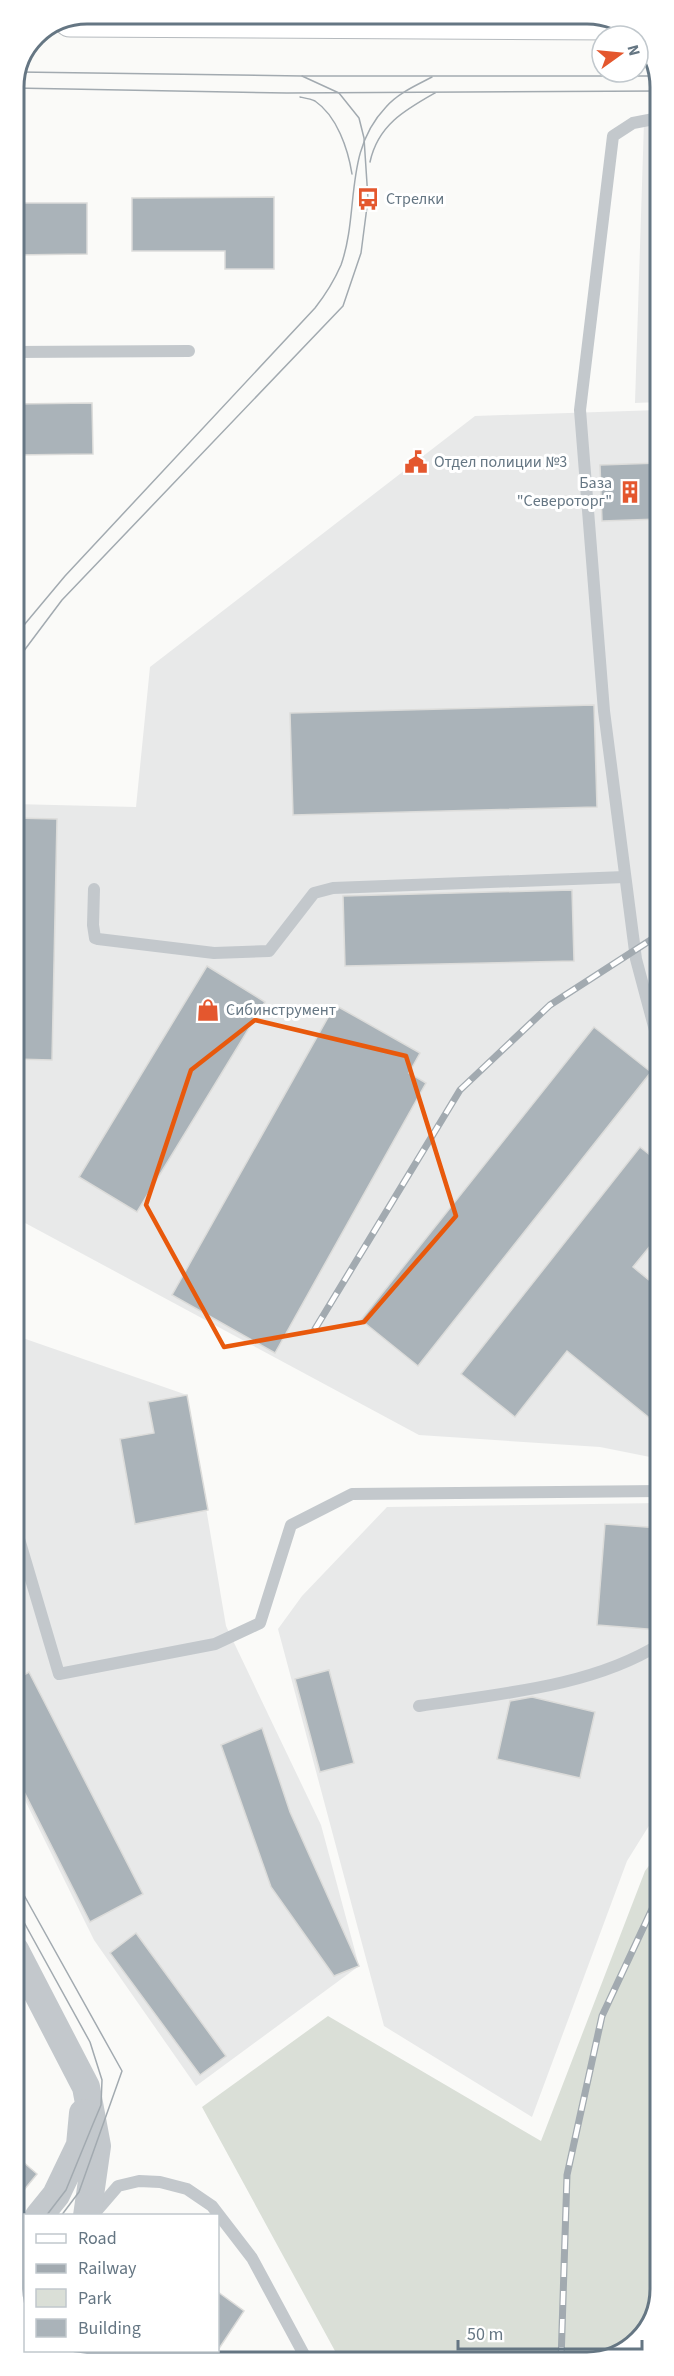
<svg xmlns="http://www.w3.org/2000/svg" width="674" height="2376" font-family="'Source Sans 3',sans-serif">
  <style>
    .built { fill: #e8e9e9 }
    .green { fill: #dadfd7 }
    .building { fill: #aab3b9; stroke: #dcdcda; stroke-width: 1.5 }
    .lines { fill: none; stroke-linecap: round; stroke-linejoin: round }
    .primary-casing { stroke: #b5babe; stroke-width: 35 }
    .service { stroke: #c3c8cc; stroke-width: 12 }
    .tertiary { stroke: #c3c8cc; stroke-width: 28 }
    .primary { stroke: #fff; stroke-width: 33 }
    .tram { stroke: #a2aab0; stroke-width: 1.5 }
    .rail-casing { stroke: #a2aab0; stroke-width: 7 }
    .rail { stroke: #fff; stroke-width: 4.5; stroke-dasharray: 14; stroke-linecap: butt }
    .marked { fill: none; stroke: #e8590c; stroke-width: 4.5; stroke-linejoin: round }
    .labels { text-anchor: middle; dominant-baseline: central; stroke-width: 6; stroke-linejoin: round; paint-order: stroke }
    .poi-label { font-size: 16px; fill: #657683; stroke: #fff; text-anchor: start }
    .rim { fill: none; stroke: #657683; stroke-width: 3 }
  </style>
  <rect width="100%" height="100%" fill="#fafaf8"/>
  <g class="built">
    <path d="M644,122h15v280l-24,1z"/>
    <path d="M659,410l1,1049 -60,-12 -181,-12 -405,-218v-413l122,3 14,-140 325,-251z"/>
    <path d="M14,1335l173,60 39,231 95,199 38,141 -163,120 -102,-146 -79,-160z"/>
    <path d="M660,1503v305l-33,53 -95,256 -148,-91 -106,-397 24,-33 85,-89z"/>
  </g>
  <path class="green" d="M660,1851v439l-15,44 -43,27 -261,1 -139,-255 126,-91 213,125 104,-270z"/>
  <g class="building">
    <path d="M274,197v72h-49v-18h-93v-53z"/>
    <path d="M14,203h73v51l-73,1z"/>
    <path d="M92,403l1,51 -79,1v-51z"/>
    <path d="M659,463v56l-57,2 -2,-56z"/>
    <path d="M594,705l3,102 -304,8 -3,-102z"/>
    <path d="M15,818l42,1 -5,241 -38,-1z"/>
    <path d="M572,890l2,71 -229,5 -2,-70z"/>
    <path d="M207,966l58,36 -128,210 -58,-35z"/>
    <path d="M335,1005l85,48 -11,20 17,10 -151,270 -103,-58z"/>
    <path d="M594,1027l57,45 -233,294 -57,-46z"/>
    <path d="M640,1147l20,16v71l-27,33 27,22v121l-8,10 -85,-69 -52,66 -54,-43z"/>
    <path d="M187,1395l21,115 -73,14 -15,-85 34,-6 -6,-31z"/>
    <path d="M605,1524l55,4v102l-63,-5z"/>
    <path d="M329,1670l25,93 -34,9 -25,-93z"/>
    <path d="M29,1672l114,222 -53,28 -75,-148v-94z"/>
    <path d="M532,1697l63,15 -15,66 -83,-19 13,-58z"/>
    <path d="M262,1728l28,84 69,154 -25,10 -63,-89 -50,-142z"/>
    <path d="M136,1933l90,123 -26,19 -90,-122z"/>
    <path d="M15,2155l22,19 -22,27z"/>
    <path d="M218,2292l26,19 -26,39z"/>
  </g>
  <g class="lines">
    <g class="primary-casing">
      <path id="primary" d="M70,20l547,3"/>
    </g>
    <g class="service">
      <path d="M659,118l-26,5 -20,13 -33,274 24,301 32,248 24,90"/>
      <path d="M14,352l175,-1"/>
      <path d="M94,889l-1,36 2,13 3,1 116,14 55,-2 45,-58 19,-5 292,-11"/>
      <path d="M14,1539h5l40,135 156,-30 45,-21 31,-98 61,-31 308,-3"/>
      <path d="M419,1706c78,-12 173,-19 241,-62"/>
      <path d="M93,2215l25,-29 21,-5 21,1 27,7 25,17 40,52 56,104"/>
    </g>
    <g class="tertiary">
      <path d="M15,1950l71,137 11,59 -10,70"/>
      <path d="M39,2216l17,-21 24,-50 3,-32"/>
      <path d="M15,2246l11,-13"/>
      <path d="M17,2308l9,-10"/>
    </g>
    <use href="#primary" class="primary"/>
    <g class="tram">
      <path d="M19,72l283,4h357"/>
      <path d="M14,88l273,5 372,-2"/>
      <path d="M300,97c5,1 11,2 15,4 22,15 33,48 37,73"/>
      <path d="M370,162c8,-37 35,-52 65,-69"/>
      <path d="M14,637l51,-61 250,-268c11,-14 19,-27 26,-43 19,-54 2,-113 45,-158 12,-14 31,-22 46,-30"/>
      <path d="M14,664l48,-64 281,-294 18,-53 7,-54 -4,-61 -5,-20 -20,-25 -37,-17"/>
      <path d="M15,1879l107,192 -43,121 -18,24"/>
      <path d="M15,1906l75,136 12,38 -1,25 -8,19 -27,66 -20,26"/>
      <path d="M15,2254l11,-13"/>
      <path d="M15,2272l11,-13"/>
    </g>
    <g class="rail-casing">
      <g id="rail">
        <path d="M315,1329l145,-239 90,-85 110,-71"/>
        <path d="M561,2361l6,-186 35,-159 58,-124"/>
      </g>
    </g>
    <use href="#rail" class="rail"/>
  </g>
  <path class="marked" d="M255,1020l151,36 50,160 -92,106 -140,25 -78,-142 45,-135z"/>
  <defs>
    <g id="bus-bare" transform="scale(1.8)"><path d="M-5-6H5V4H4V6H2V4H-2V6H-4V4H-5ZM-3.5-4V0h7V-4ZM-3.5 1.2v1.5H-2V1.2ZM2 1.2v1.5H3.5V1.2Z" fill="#e4572e" stroke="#fff" stroke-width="2.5" paint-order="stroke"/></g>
    <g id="civic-bare" transform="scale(1.8)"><path d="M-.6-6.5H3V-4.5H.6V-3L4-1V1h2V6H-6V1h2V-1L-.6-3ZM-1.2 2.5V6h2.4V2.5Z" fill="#e4572e" stroke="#fff" stroke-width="2.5" paint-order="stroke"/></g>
    <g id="building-bare" transform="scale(1.8)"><path d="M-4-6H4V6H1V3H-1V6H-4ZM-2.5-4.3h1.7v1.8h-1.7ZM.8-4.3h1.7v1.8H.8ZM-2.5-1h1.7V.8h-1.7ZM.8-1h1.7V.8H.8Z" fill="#e4572e" stroke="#fff" stroke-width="2.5" paint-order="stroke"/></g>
    <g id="shop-bare" transform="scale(1.8)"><path d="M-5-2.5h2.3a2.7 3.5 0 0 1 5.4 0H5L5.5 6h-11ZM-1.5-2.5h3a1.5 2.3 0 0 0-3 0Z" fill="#e4572e" stroke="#fff" stroke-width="2.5" paint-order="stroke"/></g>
  </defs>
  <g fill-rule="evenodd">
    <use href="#bus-bare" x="368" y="199"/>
    <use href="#civic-bare" x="416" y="462"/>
    <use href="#building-bare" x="630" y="492"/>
    <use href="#shop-bare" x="208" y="1010"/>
  </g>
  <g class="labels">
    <g class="poi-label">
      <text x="386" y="199">Стрелки</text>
      <text x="434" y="462">Отдел полиции №3</text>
      <text x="612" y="483" text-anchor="end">База<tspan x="612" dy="18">"Североторг"</tspan></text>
      <text x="226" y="1010">Сибинструмент</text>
    </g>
  </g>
  <path d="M0 0H674V2376H0ZM87 24H587A63 63 0 0 1 650 87V2289A63 63 0 0 1 587 2352H87A63 63 0 0 1 24 2289V87A63 63 0 0 1 87 24Z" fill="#fff" fill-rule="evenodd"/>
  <path class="rim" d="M87 24H587A63 63 0 0 1 650 87V2289A63 63 0 0 1 587 2352H87A63 63 0 0 1 24 2289V87A63 63 0 0 1 87 24Z"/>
  <rect x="24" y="2214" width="195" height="138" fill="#ffffff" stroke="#c1c8cd" stroke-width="1.5"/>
  <rect x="36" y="2234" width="30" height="9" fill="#ffffff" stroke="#c1c8cd" stroke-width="1.5"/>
  <text x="78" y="2244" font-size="18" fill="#657683">Road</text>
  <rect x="36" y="2264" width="30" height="9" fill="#a2aab0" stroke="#c1c8cd" stroke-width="1.5"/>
  <text x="78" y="2274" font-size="18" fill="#657683">Railway</text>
  <rect x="36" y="2289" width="30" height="18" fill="#dadfd7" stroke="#c1c8cd" stroke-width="1.5"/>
  <text x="78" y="2304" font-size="18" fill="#657683">Park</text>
  <rect x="36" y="2319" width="30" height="18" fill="#aab3b9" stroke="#c1c8cd" stroke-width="1.5"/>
  <text x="78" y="2334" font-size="18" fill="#657683">Building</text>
  <g transform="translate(620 54) rotate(75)"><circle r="28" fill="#ffffff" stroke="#c1c8cd" stroke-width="1.5"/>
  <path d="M0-4.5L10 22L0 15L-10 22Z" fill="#e4572e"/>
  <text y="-9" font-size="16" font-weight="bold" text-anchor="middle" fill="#657683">N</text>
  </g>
  <path d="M458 2340v9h184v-9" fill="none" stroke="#657683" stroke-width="3"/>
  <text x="467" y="2340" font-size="18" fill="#657683" stroke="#ffffff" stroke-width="4.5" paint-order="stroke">50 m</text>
</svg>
